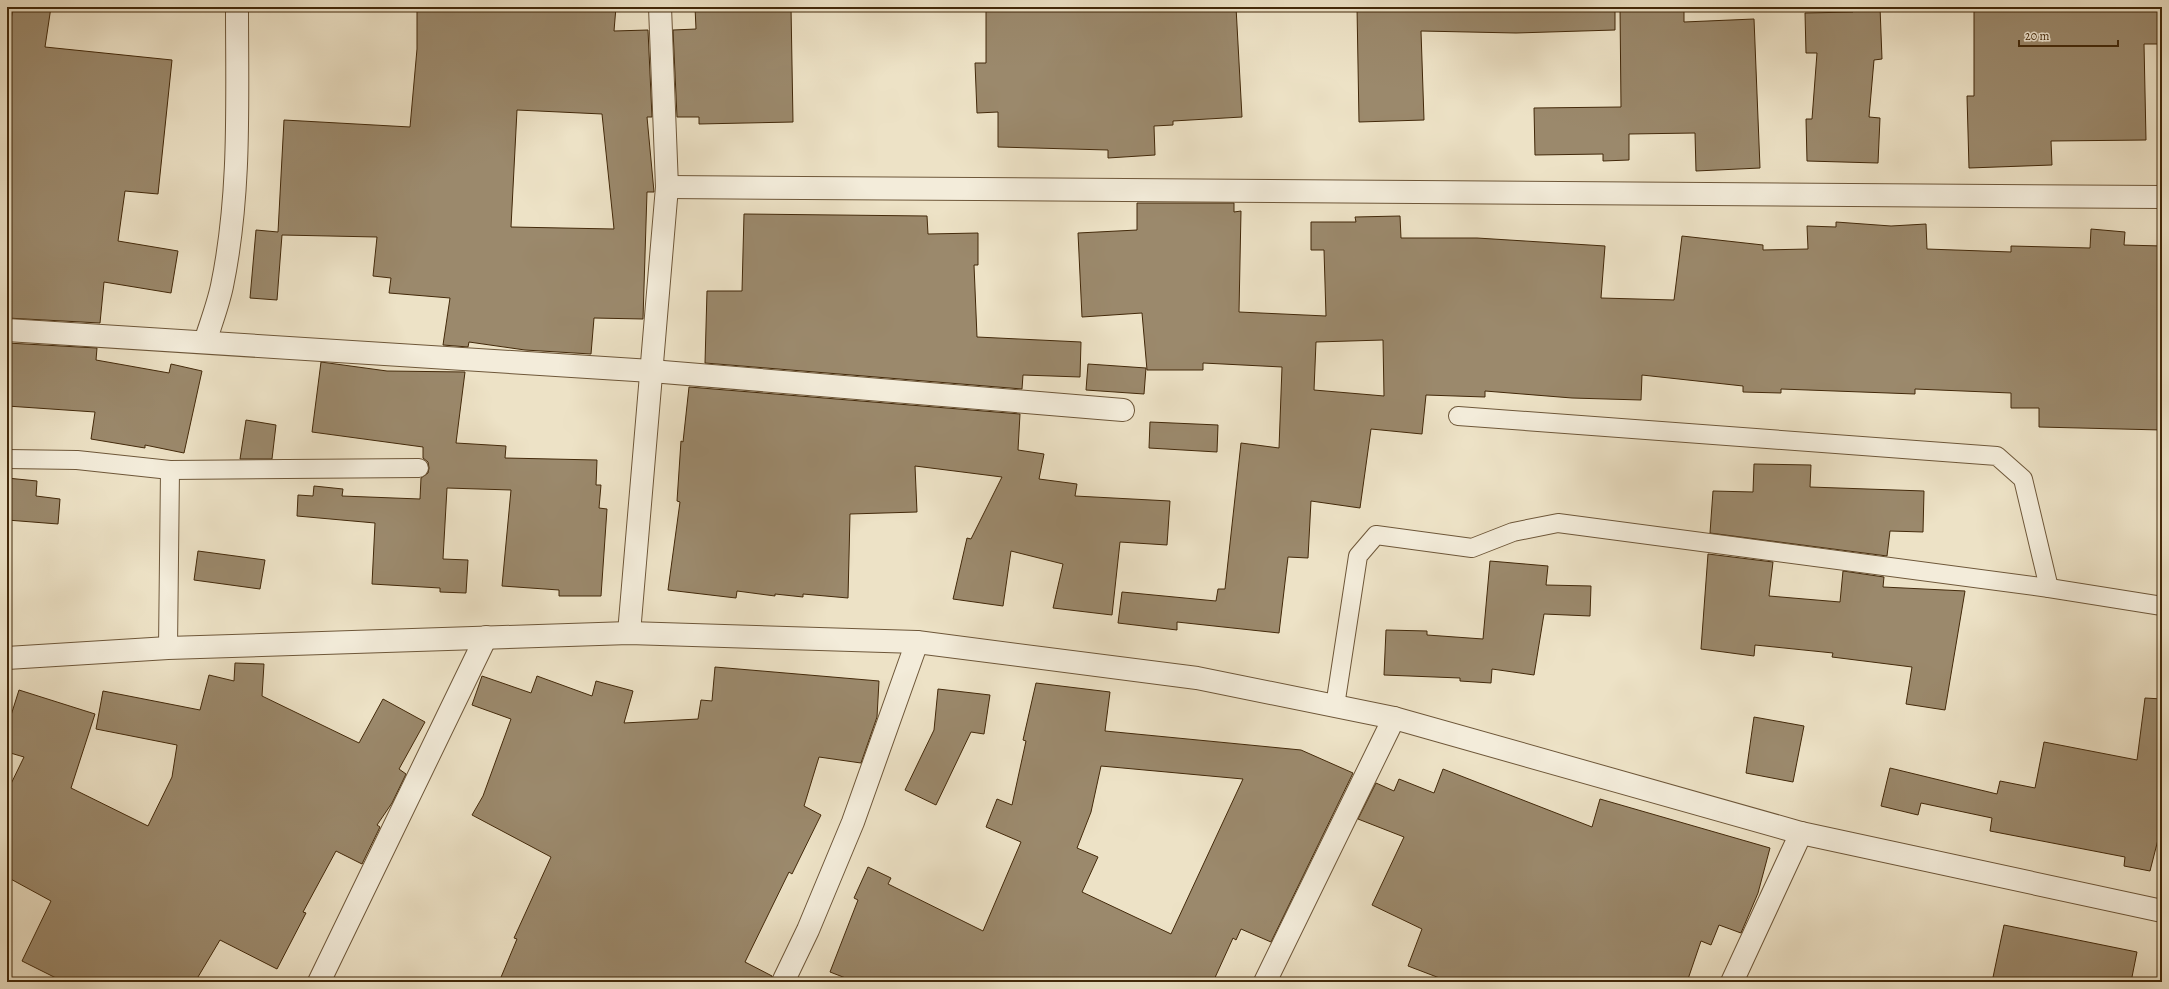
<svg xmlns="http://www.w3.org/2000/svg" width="2169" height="989" font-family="Alegreya,serif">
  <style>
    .building { fill: #9b896c; stroke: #43290a; fill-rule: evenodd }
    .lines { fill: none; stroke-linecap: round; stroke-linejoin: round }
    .service-casing { stroke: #6e5739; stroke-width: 20 }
    .minor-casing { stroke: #6e5739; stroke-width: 24 }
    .service { stroke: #f3ecda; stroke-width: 18 }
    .minor { stroke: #f3ecda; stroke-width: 22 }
  </style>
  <rect width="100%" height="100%" fill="#ede2c6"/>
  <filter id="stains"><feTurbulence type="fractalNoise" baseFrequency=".005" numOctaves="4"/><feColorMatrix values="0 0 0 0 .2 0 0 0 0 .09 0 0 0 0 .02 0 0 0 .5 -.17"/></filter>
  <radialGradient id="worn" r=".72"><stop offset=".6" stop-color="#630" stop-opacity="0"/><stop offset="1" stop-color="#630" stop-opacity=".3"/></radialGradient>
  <g class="building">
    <path d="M13,7h38l-6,40 127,13 -14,134 -33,-3 -7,50 60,10 -7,42 -67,-11 -4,41 -93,-5v-272z"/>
    <path d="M417,7h199l-2,24 34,-1 4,87h-5l7,75h-7l-4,127 -49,-1 -3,36 -66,-4 -56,-8 -1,5 -25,-2 7,-47 -61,-5 2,-15 -18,-2 4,-39 -95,-2 -5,65 -27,-2 6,-68 22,2 6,-112 126,7 7,-78zM517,110l85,4 12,115 -103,-2z"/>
    <path d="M695,7h96l2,115 -94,2v-7h-22l-4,-87 23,-1z"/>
    <path d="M986,7h250l6,110 -69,4v4l-19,1 1,29 -47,3v-8l-110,-3v-35l-21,1 -2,-50h11z"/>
    <path d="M1357,7h258v23l-99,3 -95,-2 3,89 -65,2z"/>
    <path d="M1620,7h64v15l70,-3 6,149 -64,3 -1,-38 -66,1v26l-26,1v-7l-68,1 -1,-47 87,-1z"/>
    <path d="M1853,7h27l2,52 -8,1 -5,57 11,1 -2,45 -71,-2 -1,-42h6l5,-66h-11l-1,-40 48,-1z"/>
    <path d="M1974,7h188v37h-18l2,96 -95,1 1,24 -83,3 -2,-72h7z"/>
    <path d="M1137,203h97v9l7,-1 -2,101 87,4 -2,-66h-13v-28h45l-1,-5 45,-1 1,22h76l128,8 -4,52 73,2 8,-64 81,9v5l45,-1 -1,-23 29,1v-5l55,4 35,-2 1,25 84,3v-6l79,2 1,-19 34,3 -1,13 38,1v184l-123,-3v-19h-28v-15l-96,-4v5l-134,-5v4l-38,-1v-6l-101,-11 -1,25 -69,-2 -87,-7v6l-59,-2 -4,39 -51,-5 -11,79 -49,-7 -3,57 -20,-1 -9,76 -102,-11v8l-59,-7 4,-31 94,9 2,-12h7l16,-146 38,5 3,-81 -79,-4v7h-56l-5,-57 -60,4 -4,-84 59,-3zM1383,340l1,56 -70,-6 2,-48z"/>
    <path d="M744,214l183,2 1,18 50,-1v32h-4l3,72 104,5 -1,35 -57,-2 -1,14 -317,-26 2,-72h35z"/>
    <path d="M7,343l90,5 -1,12 73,13 2,-9 31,7 -18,82 -39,-8v3l-54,-9 4,-27 -88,-6z"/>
    <path d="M321,362l66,9 78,1 -9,71 50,3 -1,12 92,2 -1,25h5l-2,23 8,1 -6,87h-42v-6l-57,-4 9,-96 -64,-2 -4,71 25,1 -2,33 -26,-1v-4l-68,-4 3,-61 -78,-7 1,-21 15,1 1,-10 29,3 -1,7 78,3 1,-21 7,-5 1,-5 -1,-6 -5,-4v-11l-111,-15z"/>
    <path d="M1088,364l58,4 -2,26 -58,-4z"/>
    <path d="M689,387l331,27 -2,36 26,4 -5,25 38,5 -2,12 95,5 -3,44 -47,-3 -8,73 -59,-7 10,-44 -52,-13 -8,55 -50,-7 14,-61 4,1 31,-62 -87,-11 2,46 -67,2 -2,84 -45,-4v3l-28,-3v2l-38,-5 -1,7 -68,-8 12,-88 -3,-1 4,-60 2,1z"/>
    <path d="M246,420l30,5 -4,34h-32z"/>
    <path d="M1150,422l68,3 -1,27 -68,-4z"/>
    <path d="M1754,464l57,1 -1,22 114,4 -1,41 -33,-1 -3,25 -177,-23 3,-42 40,1z"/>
    <path d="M7,478l30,3 -1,15 24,3 -2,25 -51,-4z"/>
    <path d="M198,551l67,9 -5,29 -66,-9z"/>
    <path d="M1708,554l65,8 -4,34 71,6 3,-31 41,6 -1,10 82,4 -20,119 -39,-6 6,-37 -80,-10 1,-4 -78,-8 -1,11 -53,-7z"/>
    <path d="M1490,561l58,5 -2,19 45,1 -1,30 -46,-2 -10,61 -42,-6 -1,14 -31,-2v-3l-76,-3 2,-45 41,1v4l56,4z"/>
    <path d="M235,663l29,1 -2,32 97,47 24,-44 42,23 -26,47 7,5 -14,29 -15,22 3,2 -18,37 -26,-13 -33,61 3,1 -29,56 -57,-29 -25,42h-131l-42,-21 29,-60 -44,-24v-85l17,-35 -17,-5v-24l12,-38 76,24 -24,74 77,38 24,-49 5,-32 -81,-16 7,-38 97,19 9,-35 25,6z"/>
    <path d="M715,667l164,14 -2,36 -16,46 -42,-6 -15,49 17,9 -29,59 -3,-2 -44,90 27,14 -1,6h-272l18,-43 -3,-1 37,-81 -79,-42 11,-19 28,-77 -39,-14 10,-29 49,17 6,-17 55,20 4,-15 37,10 -9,32 74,-4 3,-19 11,1z"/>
    <path d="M1036,683l74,9 -5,39 196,19 52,23 -82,169 -30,-13 -5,11 -3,-2 -20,44h-357l-26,-10 28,-72 -4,-2 14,-31 23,11 -3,6 95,47 38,-89 -35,-15 11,-28 15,6 14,-64 -3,-1zM1101,766l142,13 -72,155 -89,-42 16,-35 -21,-9 14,-36z"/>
    <path d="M938,689l52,6 -6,39 -13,-2 -35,73 -31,-15 29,-60z"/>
    <path d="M2145,698l17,1v125l-12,47 -26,-5 1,-9 -135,-26 2,-13 -71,-15 -3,12 -37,-9 9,-38 107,26 3,-13 35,7 9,-46 93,18z"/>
    <path d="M1754,717l50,9 -11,56 -47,-9z"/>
    <path d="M1443,769l149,58 8,-28 170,49 -12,45 -17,40 -22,-8 -8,20 -10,-4 -14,41h-237l-42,-16 14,-37 -50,-24 32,-68 -46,-18 18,-36 18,8 5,-12 35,14z"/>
    <path d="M2004,925l133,27 -6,30h-139z"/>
  </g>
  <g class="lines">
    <g class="service-casing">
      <g id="service">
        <path d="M1458,416l539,40 26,23 26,109"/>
        <path d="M7,459l70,1 93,10 249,-2"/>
        <path d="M168,648l2,-178"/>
        <path d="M1335,706l23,-150 18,-21 96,13 41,-16 45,-9 491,65 113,18"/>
      </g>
    </g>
    <g class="minor-casing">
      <g id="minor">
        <path d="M667,187l1495,10"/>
        <path d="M7,330l644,41 472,39"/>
        <path d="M205,342c6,-19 13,-37 17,-56 19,-92 15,-186 15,-279"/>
        <path d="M629,633l38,-446 -7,-180"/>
        <path d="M7,658l161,-10 461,-15 288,9 280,36 197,40 407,115 361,78"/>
        <path d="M319,982l167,-345"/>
        <path d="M783,982l25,-52 45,-108 64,-180"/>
        <path d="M1265,982l129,-264"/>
        <path d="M1732,982l69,-149"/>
      </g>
    </g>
    <use href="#service" class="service"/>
    <use href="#minor" class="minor"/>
  </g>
  <rect width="2169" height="989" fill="none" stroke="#ede2c6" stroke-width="24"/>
  <rect x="8" y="8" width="2153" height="973" fill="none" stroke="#43290a" stroke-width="2"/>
  <rect x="12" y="12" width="2145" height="965" fill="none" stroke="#43290a"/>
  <path d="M2019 40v6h99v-6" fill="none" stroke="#43290a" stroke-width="2"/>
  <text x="2025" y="40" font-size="12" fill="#43290a" stroke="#f3ecda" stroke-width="3" paint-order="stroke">20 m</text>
  <rect width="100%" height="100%" filter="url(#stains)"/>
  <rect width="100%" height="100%" fill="url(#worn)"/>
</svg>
